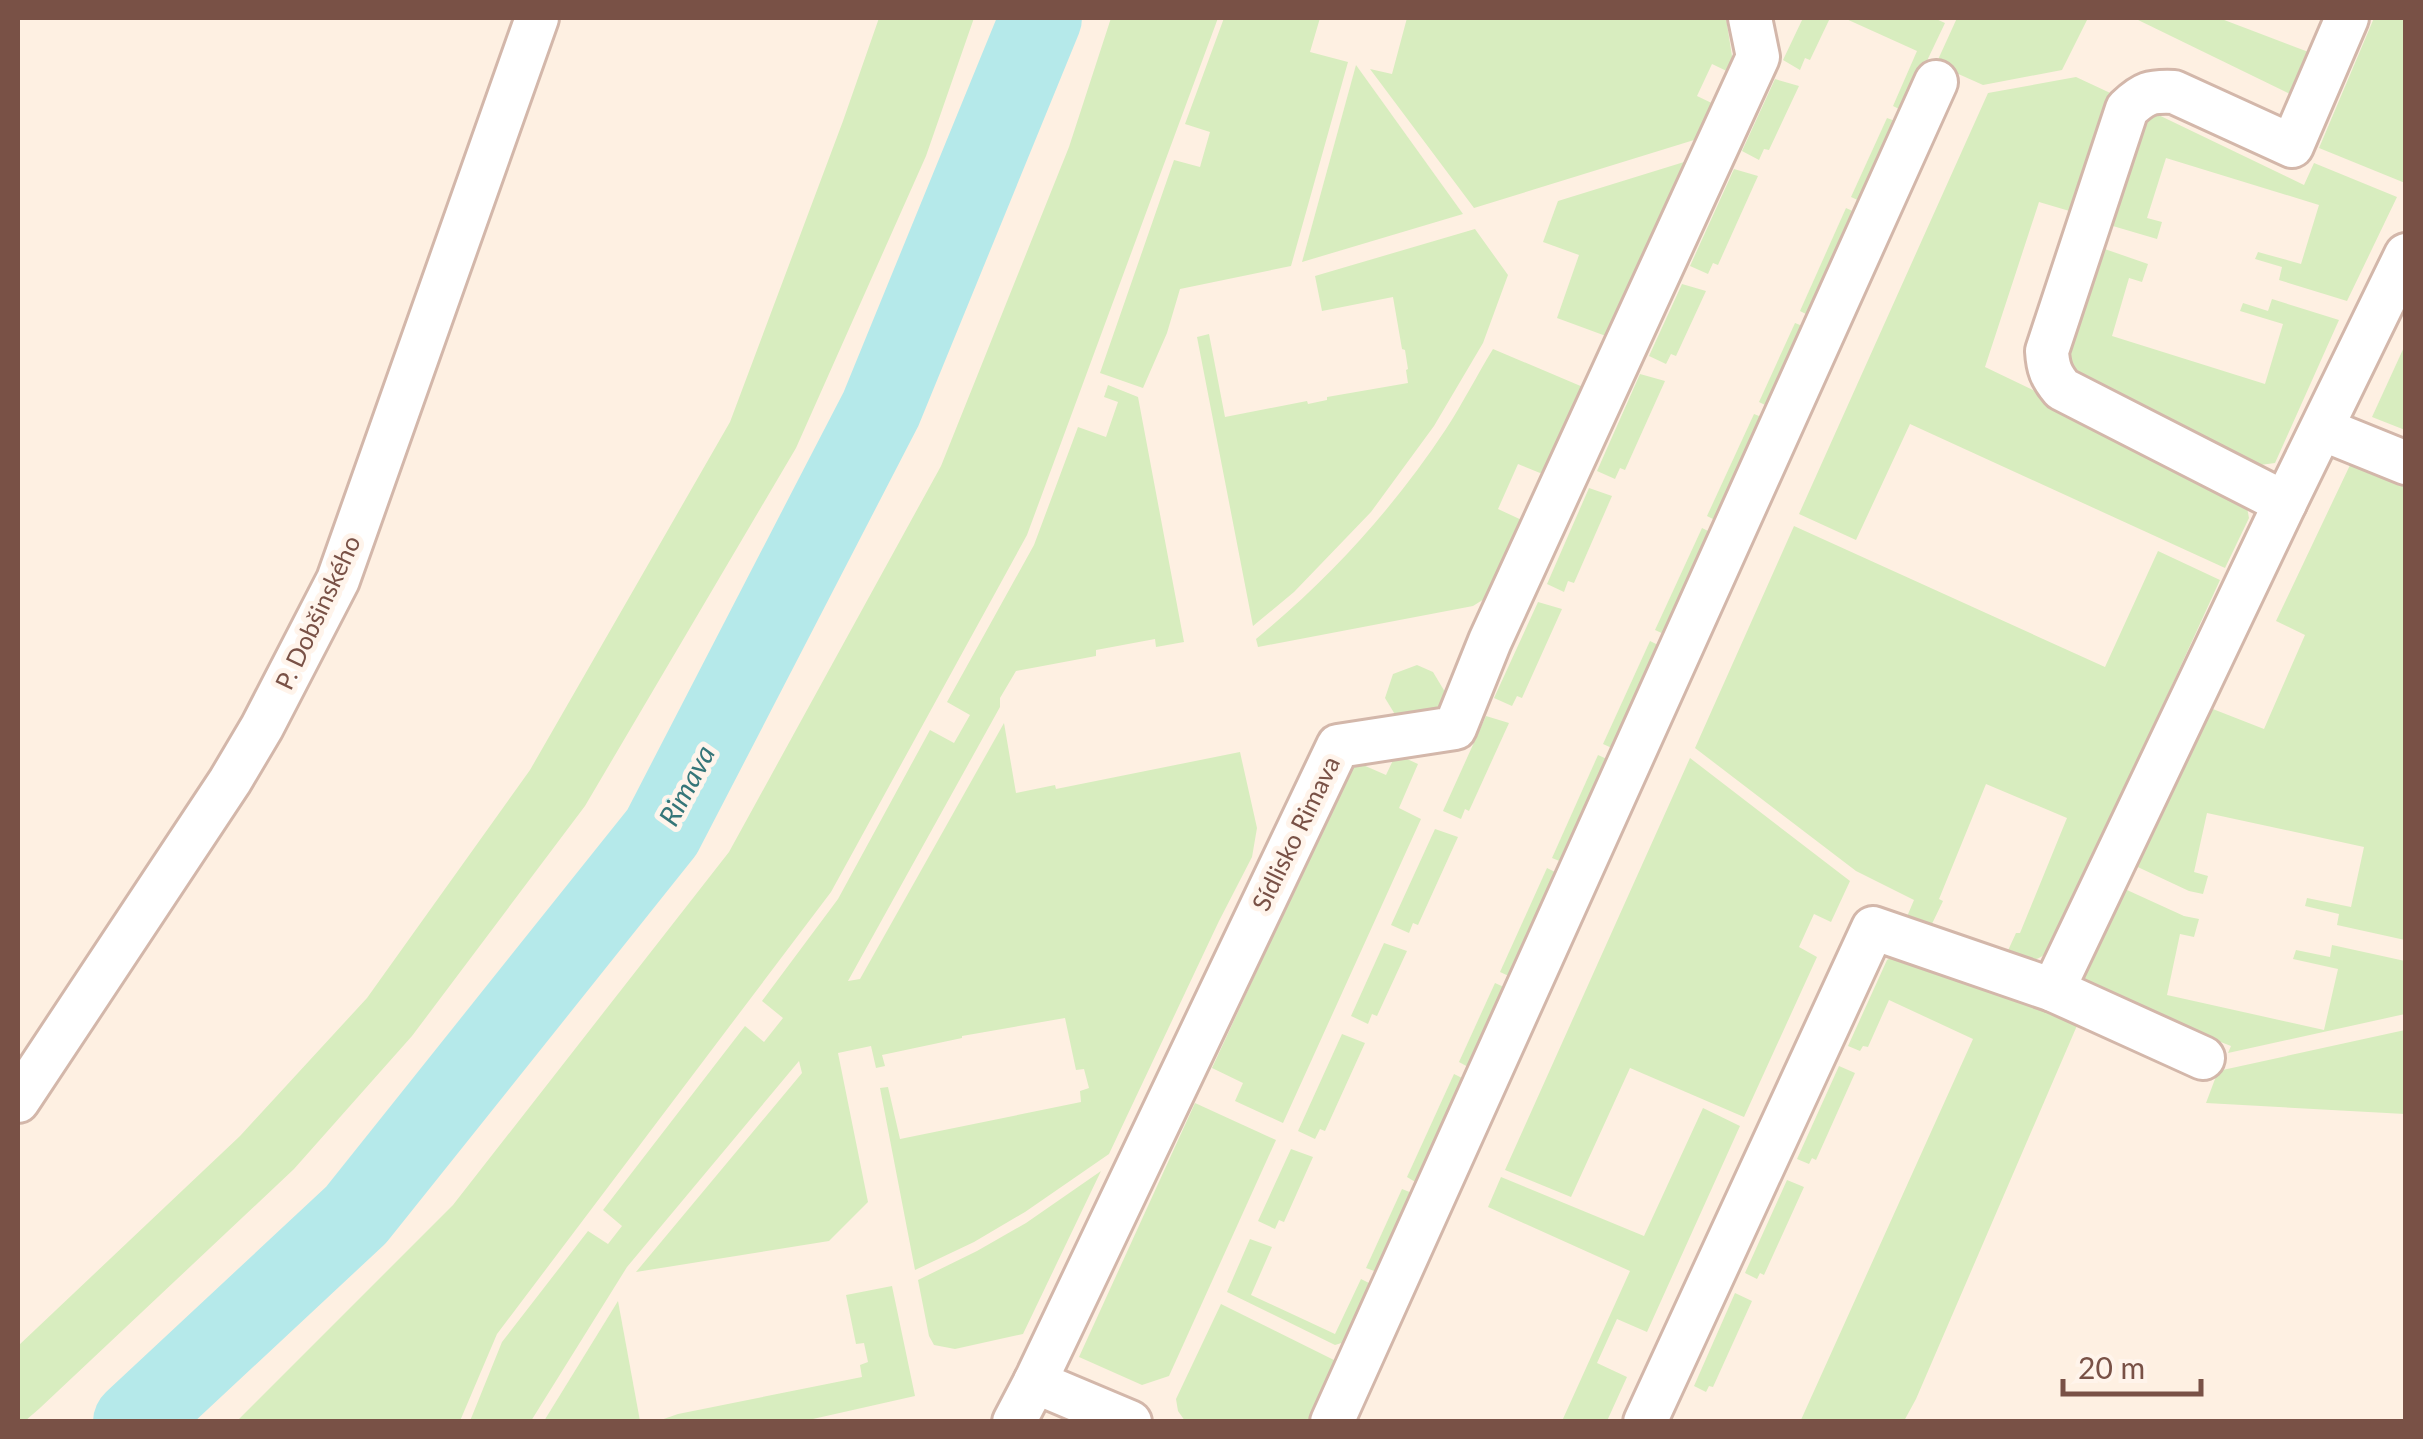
<svg xmlns="http://www.w3.org/2000/svg" width="2423" height="1439" font-family="Lato,sans-serif">
  <style>
    .green { fill: #d8edbf }
    .lines { fill: none; stroke-linecap: round; stroke-linejoin: round }
    .river { stroke: #b5e9ea; stroke-width: 82 }
    .minor-casing { stroke: #d3b7aa; stroke-width: 48 }
    .minor { stroke: #fff; stroke-width: 42 }
    .labels { text-anchor: middle; dominant-baseline: central; stroke-width: 10; stroke-linejoin: round; paint-order: stroke }
    .street-label { font-size: 25px; fill: #795146; stroke: #fff4eb }
    .water-label { font-size: 28px; font-style: italic; fill: #357679; stroke: #fff4eb }
  </style>
  <rect width="100%" height="100%" fill="#fef0e2"/>
  <g class="green">
    <path d="M879,18h95l-48,138 -130,292 -211,358 -173,230 -118,133 -254,239 -15,13h-7v-75l222,-210 127,-138 163,-228 200,-348 113,-301z"/>
    <path d="M1111,18h107l-191,517 -196,357 -334,442 -37,87h-223l216,-216 276,-353 212,-386 128,-319z"/>
    <path d="M1224,18h96l-10,34 38,10 -57,204 -111,23 -13,44 -24,55 -43,-15 74,-213 26,7 10,-35 -25,-8z"/>
    <path d="M1407,18h319l9,57 -23,-11 -15,32 23,11 -13,29 -233,72 -104,-139 22,5z"/>
    <path d="M1803,18h27l-20,42 -5,-2 -5,12 -17,-10z"/>
    <path d="M1844,18h90l11,5 -42,88 -10,-5 24,-55z"/>
    <path d="M1957,18h131l-26,52 -79,15 -47,-21z"/>
    <path d="M2134,18h85l92,35 -19,42z"/>
    <path d="M2374,18h31v165l-86,-35z"/>
    <path d="M1356,65l107,149 -161,48z"/>
    <path d="M2076,77l45,21 -38,117 -44,-13 -54,165 251,121 10,14 3,16 -24,50 -315,-144 -54,116 -57,-26 189,-421z"/>
    <path d="M1775,79l24,7 -30,64 -5,-1 -5,11 -17,-9z"/>
    <path d="M2144,108l160,77 10,-22 83,34 -50,104 -68,-21 3,-13 -27,-8 3,-7 43,12 18,-59 -153,-47 -19,60 15,4 -5,17 -51,-15z"/>
    <path d="M1887,118l11,4 -36,80 -11,-5z"/>
    <path d="M1697,158l-83,181 -57,-21 22,-63 -36,-13 15,-41z"/>
    <path d="M1734,169l24,7 -40,89 -5,-2 -5,11 -18,-8z"/>
    <path d="M1846,208l11,5 -47,103 -10,-5z"/>
    <path d="M1475,229l33,46 -25,68 -49,83 -63,86 -77,80 -41,34 -56,-289 12,-3 16,83 82,-16 1,3 19,-4v-3l81,-14 -2,-13 2,-1 -3,-19 -3,-1 -9,-52 -71,14 -7,-35z"/>
    <path d="M2099,247l49,17 -6,18 -13,-4 -17,58 153,48 18,-60 -43,-13 3,-8 25,8 4,-12 67,21 -64,143 -15,2 -20,-4 -177,-88z"/>
    <path d="M1682,284l24,7 -30,65 -5,-2 -5,10 -17,-8z"/>
    <path d="M1795,323l10,4 -36,80 -10,-5z"/>
    <path d="M2405,345v85l-33,-13z"/>
    <path d="M1493,349l97,41 -40,87 -32,-13 -20,45 30,14 -39,73 -16,10 -215,41 -2,-8c73,-60 138,-131 190,-210 17,-26 31,-54 47,-80z"/>
    <path d="M1640,374l25,7 -40,89 -5,-2 -5,11 -18,-8z"/>
    <path d="M1108,385l30,12 46,245 -28,5 -1,-8 -59,11v6l-80,15 -16,27v9l-152,274 12,-2 144,-256 12,70 39,-8 1,4 184,-37 17,76 -5,29 -33,64 -110,233 -84,58 -51,30 -59,28 -35,-182 8,-1 12,52 181,-37 -1,-11 9,-3 -5,-19 -8,1 -11,-52 -103,18v2l-80,17 3,11 -9,2 -5,-22 -33,7 30,149 -39,39 -193,31 166,-199 -3,-12 -172,206 -96,154h-61l32,-79 86,-111 20,13 14,-18 -19,-16 142,-184 19,16 19,-24 -21,-17 76,-102 92,-169 24,13 16,-28 -23,-13 87,-157 44,-118 28,10 12,-35 -14,-5z"/>
    <path d="M1754,414l10,4 -47,103 -10,-5z"/>
    <path d="M2351,463l54,22v455l-68,-15 2,-11 -34,-8 2,-8 44,9 13,-60 -157,-34 -13,59 14,4 -5,18 -14,-3 -62,-29 73,-158 64,25 41,-94 -29,-14z"/>
    <path d="M1589,488l23,8 -38,87 -6,-2 -4,11 -17,-8z"/>
    <path d="M1794,526l311,141 53,-116 62,29 -166,363c-13,22 -27,18 -49,14l11,-24h4l47,-115 -81,-34 -47,115 4,2 -14,29 -23,-11 8,-19 -58,-29 -161,-123z"/>
    <path d="M1702,528l10,5 -46,102 -11,-5z"/>
    <path d="M1538,602l24,7 -40,89 -5,-2 -5,10 -18,-8z"/>
    <path d="M1650,641l10,5 -46,103 -11,-5z"/>
    <path d="M1417,665l16,7 12,20 -9,25 -37,4 -14,-23 8,-24z"/>
    <path d="M1486,716l23,7 -40,88 -4,-2 -4,10 -18,-8z"/>
    <path d="M1396,754l22,10 -19,44 22,11 -138,304 -48,-22 8,-18 -31,-15 142,-307 32,14z"/>
    <path d="M1598,755l11,5 -47,102 -10,-4z"/>
    <path d="M1690,758l160,123 -19,41 -17,-8 -15,33 18,10 -73,160 -114,-49 -59,129 -66,-27z"/>
    <path d="M1435,829l23,8 -40,88 -5,-2 -4,10 -18,-8z"/>
    <path d="M1547,868l10,5 -46,104 -11,-5z"/>
    <path d="M2116,885l68,31 15,3 -5,18 -14,-3 -13,61 157,35 14,-61 -45,-10 3,-9 34,7 2,-12 73,16v53l-177,39 3,-7 -146,-57 -8,-8z"/>
    <path d="M1384,943l23,8 -30,65 -5,-2 -4,10 -17,-8z"/>
    <path d="M1897,954l182,67 -163,378 -12,22 -104,1 173,-383 -84,-39 -21,47 -5,-1 -3,5 -12,-5 39,-86z"/>
    <path d="M1495,983l11,5 -36,80 -11,-6z"/>
    <path d="M2405,1030v84l-199,-11 12,-32z"/>
    <path d="M1342,1034l23,9 -40,88 -5,-2 -5,10 -17,-8z"/>
    <path d="M1839,1066l16,7 -39,87 -4,-2 -3,6 -12,-5z"/>
    <path d="M1454,1074l10,5 -47,104 -10,-6z"/>
    <path d="M1195,1103l81,37 -107,236 -27,9 -63,-28z"/>
    <path d="M1703,1108l37,18 -93,206 -30,-13 -20,44 30,14 -20,44h-45l68,-150 -142,-64 13,-30 143,59z"/>
    <path d="M1291,1149l22,8 -29,65 -5,-2 -4,9 -17,-8z"/>
    <path d="M1101,1171l-78,163 -68,15 -21,-4 -5,-9 -11,-56 59,-29 49,-28z"/>
    <path d="M1787,1180l17,7 -40,88 -4,-2 -3,6 -12,-6z"/>
    <path d="M1402,1189l10,4 -35,79 -11,-4z"/>
    <path d="M1250,1239l22,8 -21,48 84,39 26,-55 10,5 -23,57 -13,4 -108,-53z"/>
    <path d="M892,1286l23,110 -111,25h-146l20,-7 184,-37 -2,-12 8,-3 -4,-19 -8,1 -10,-49z"/>
    <path d="M1735,1293l17,8 -39,86 -4,-1 -3,6 -12,-6z"/>
    <path d="M618,1301l22,120h-96z"/>
    <path d="M1221,1304l117,58 -25,59h-128l-7,-10 -2,-12z"/>
  </g>
  <g class="lines">
    <path class="river" d="M134,1422l222,-207 306,-383 219,-423 160,-391"/>
    <g class="minor-casing">
      <g id="minor">
        <path d="M2322,429l84,34"/>
        <path d="M2285,503l121,-248"/>
        <path d="M2053,990l150,68"/>
        <path d="M18,1101l212,-320 32,-54 76,-147 199,-562"/>
        <path d="M1035,1382l95,40"/>
        <path d="M1014,1422l21,-40 303,-636 117,-18 35,-87 268,-584 -8,-39"/>
        <path d="M1332,1422l604,-1340"/>
        <path d="M1645,1422l228,-494 180,62 232,-487 -223,-114c-11,-13 -14,-21 -15,-38l80,-242c17,-16 23,-18 47,-17l118,54 55,-128"/>
      </g>
    </g>
    <use href="#minor" class="minor"/>
  </g>
  <g class="labels">
    <g class="street-label">
      <text transform="translate(317 612) rotate(-65)">P. Dobšinského</text>
      <text transform="translate(1295 833) rotate(-64)">Sídlisko Rimava</text>
    </g>
    <g class="water-label">
      <text transform="translate(686 785) rotate(-62)">Rimava</text>
    </g>
  </g>
  <rect width="2423" height="1439" fill="none" stroke="#795146" stroke-width="40"/>
  <path d="M2063 1379v15h138v-15" fill="none" stroke="#795146" stroke-width="5"/>
  <text x="2078" y="1379" font-size="30" fill="#795146" stroke="#fff4eb" stroke-width="8" paint-order="stroke">20 m</text>
</svg>
